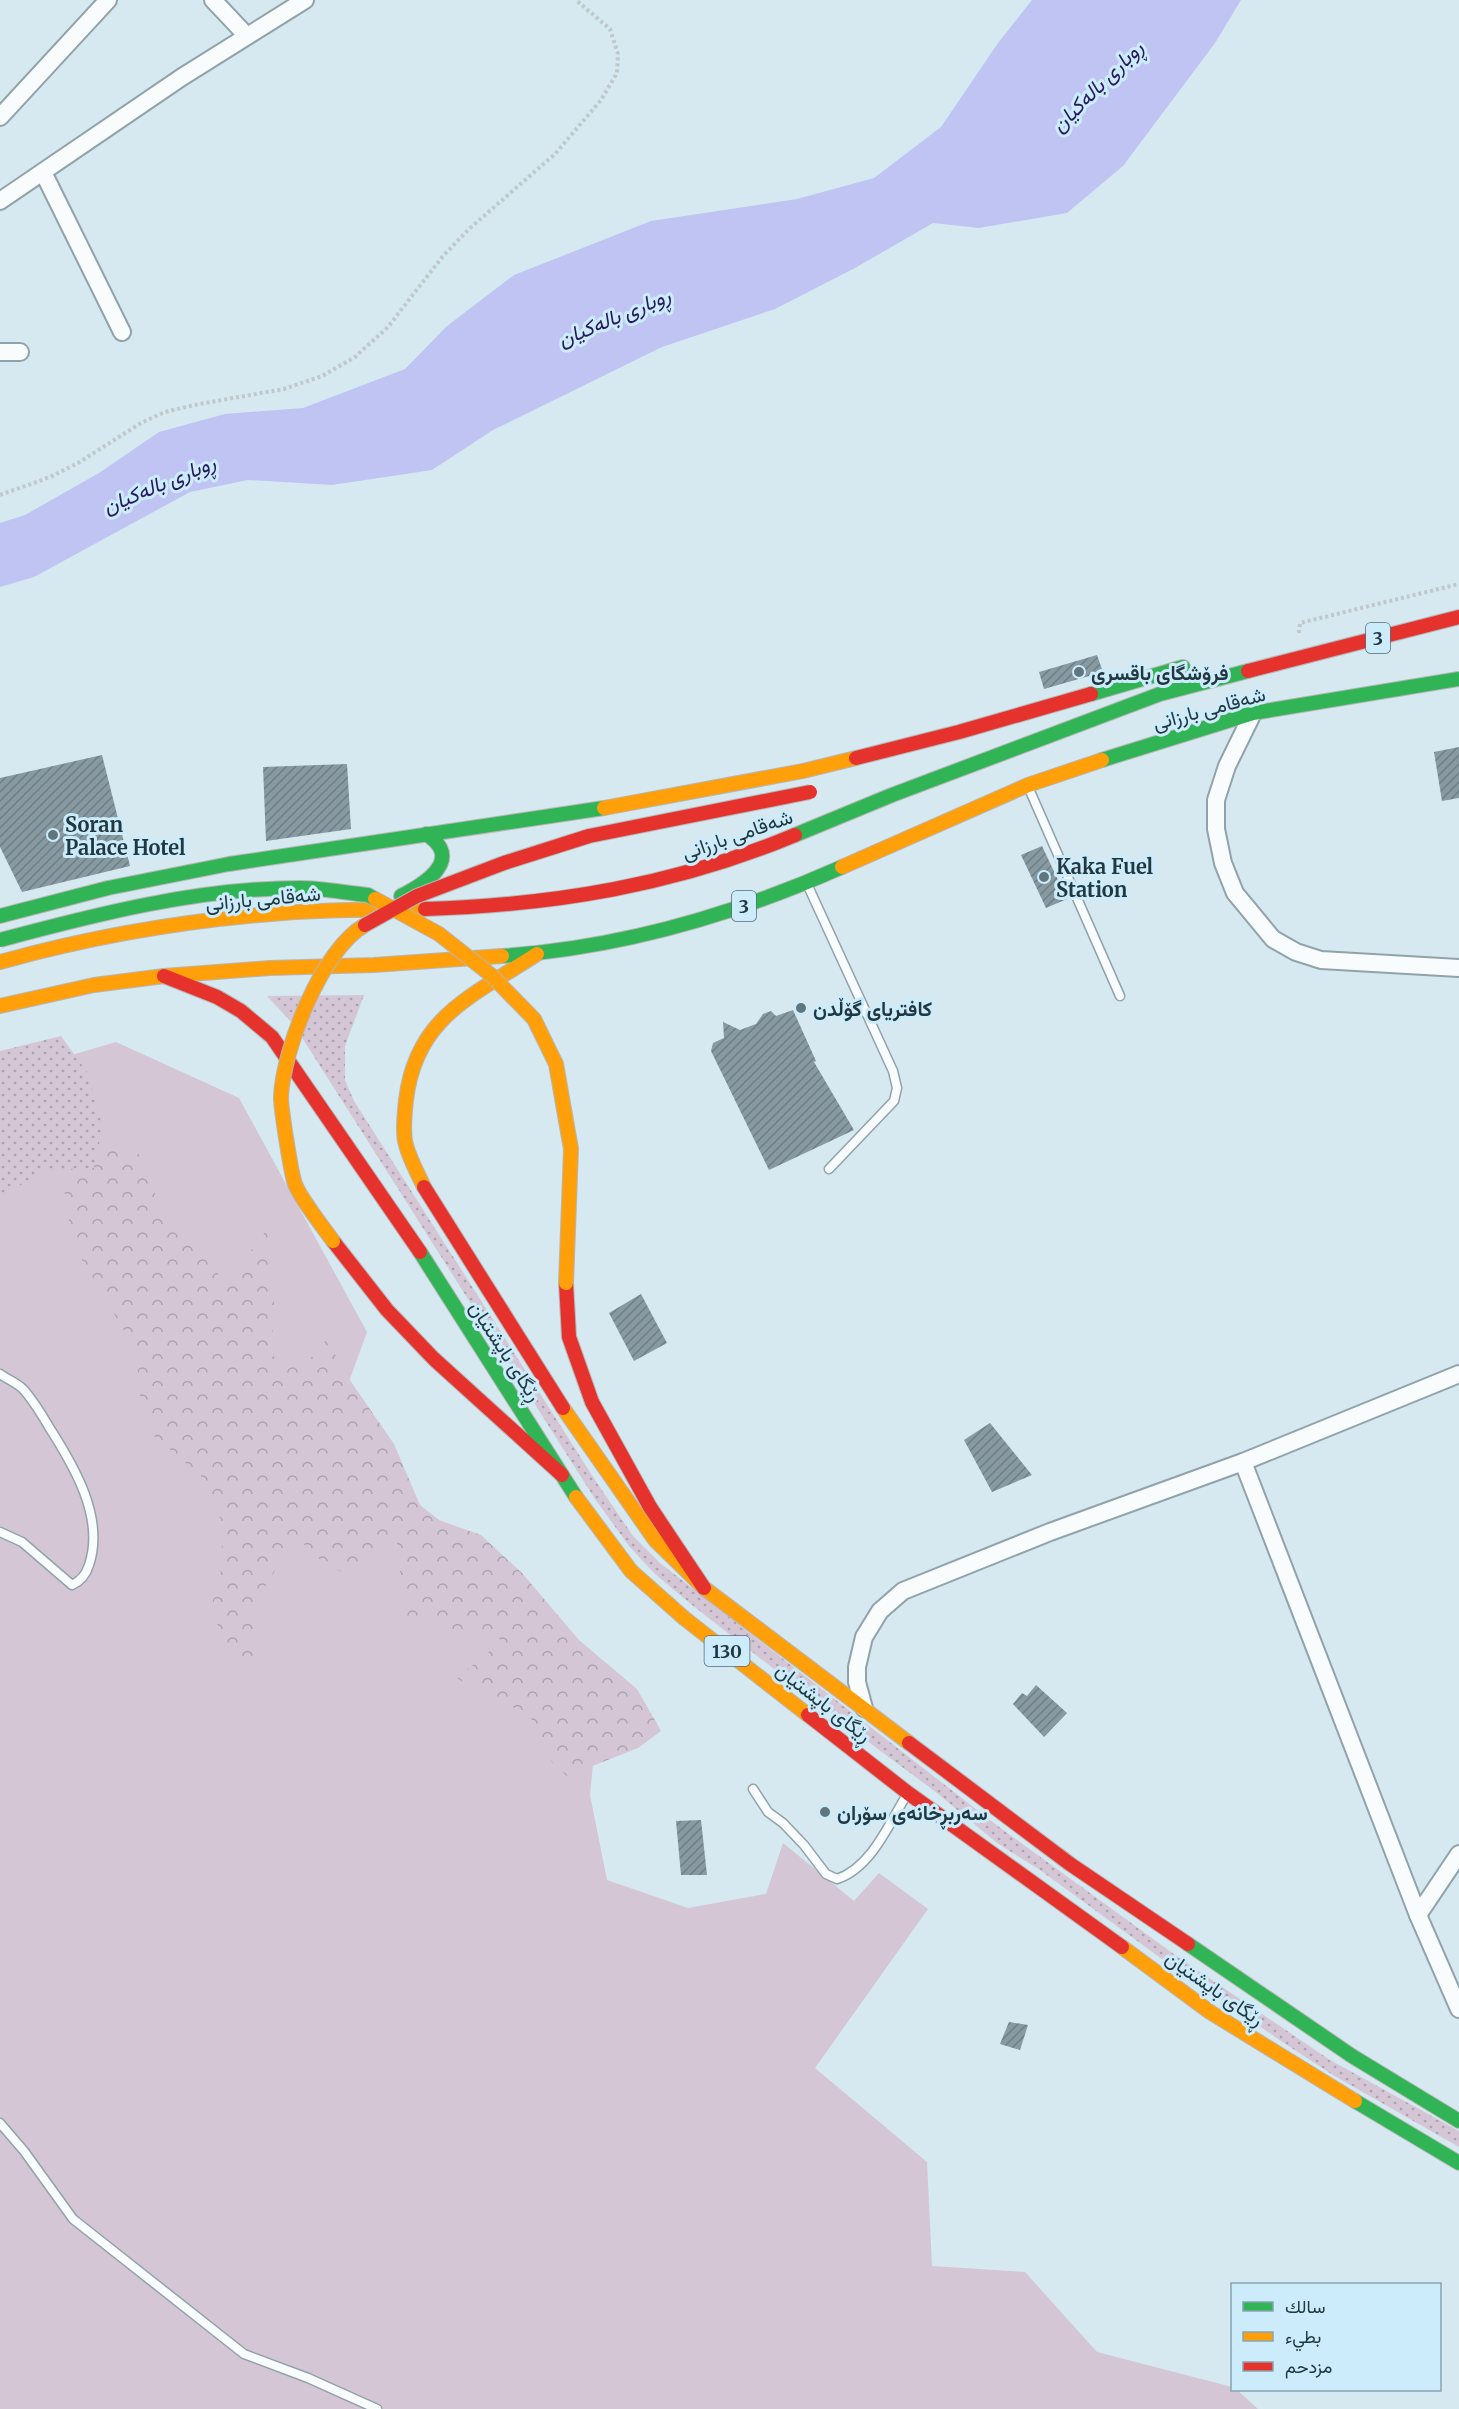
<svg xmlns="http://www.w3.org/2000/svg" width="1459" height="2409" font-family="Merriweather,Vazirmatn,serif">
  <style>
    .grass { fill: #d5c6d6 }
    .forest { fill: url(#forest-crowns) }
    .park { fill: url(#park-dots) }
    .water { fill: #c0c4f3 }
    .building { fill: url(#building-hatch) }
    .lines { fill: none; stroke-linecap: round; stroke-linejoin: round }
    .lane-casing { stroke: #90a2aa; stroke-width: 11 }
    .street-casing { stroke: #90a2aa; stroke-width: 20 }
    .fast-casing { stroke: #b6b6b6; stroke-width: 16 }
    .slow-casing { stroke: #b6b6b6; stroke-width: 16 }
    .jam-casing { stroke: #b6b6b6; stroke-width: 16 }
    .path { stroke: #bfc8cb; stroke-width: 4; stroke-dasharray: 3 3; stroke-linecap: butt }
    .lane { stroke: #f9fcfd; stroke-width: 8 }
    .street { stroke: #f9fcfd; stroke-width: 16 }
    .fast { stroke: #30b455; stroke-width: 14 }
    .slow { stroke: #ff9f0a; stroke-width: 14 }
    .jam { stroke: #e5322d; stroke-width: 14 }
    .fast-bridge-casing { stroke: #b6b6b6; stroke-width: 16; stroke-linecap: butt }
    .slow-bridge-casing { stroke: #b6b6b6; stroke-width: 16; stroke-linecap: butt }
    .jam-bridge-casing { stroke: #b6b6b6; stroke-width: 16; stroke-linecap: butt }
    .fast-bridge { stroke: #30b455; stroke-width: 14 }
    .slow-bridge { stroke: #ff9f0a; stroke-width: 14 }
    .jam-bridge { stroke: #e5322d; stroke-width: 14 }
    .poi-dot { fill: #60767e; stroke: #ccecfb; stroke-width: 2 }
    .labels { text-anchor: middle; dominant-baseline: central; stroke-width: 6; stroke-linejoin: round; paint-order: stroke }
    .shield { fill: #ccecfb; stroke: #546e79; stroke-width: 1.5 }
    .shield-label { font-size: 18px; font-weight: bold; fill: #213841 }
    .poi-label { font-size: 20px; font-weight: bold; fill: #213841; stroke: #ccecfb; text-anchor: start }
    .street-label { font-size: 20px; fill: #213841; stroke: #ccecfb }
    .water-label { font-size: 21px; font-style: italic; fill: #281860; stroke: #ccecfb }
  </style>
  <defs>
    <pattern id="forest-crowns" width="20" height="18" patternUnits="userSpaceOnUse" patternTransform="scale(1.5)"><rect width="20" height="18" fill="#d5c6d6"/><path d="M2 6a3 3 0 1 1 6 0M12 15a3 3 0 1 1 6 0" fill="none" stroke="#aca2af"/></pattern>
    <pattern id="park-dots" width="8" height="8" patternUnits="userSpaceOnUse" patternTransform="scale(1.5)"><rect width="8" height="8" fill="#d5c6d6"/><path d="M2 2h.1M6 6h.1" fill="none" stroke="#aca2af" stroke-width="1.8" stroke-linecap="round"/></pattern>
    <pattern id="building-hatch" width="6" height="6" patternUnits="userSpaceOnUse" patternTransform="scale(1.5)"><rect width="6" height="6" fill="#8799a1"/><path d="M-1 1l2-2M0 6l6-6M5 7l2-2" fill="none" stroke="#6e7e85"/></pattern>
  </defs>
  <rect width="100%" height="100%" fill="#d6e8f0"/>
  <path class="grass" d="M116,1042l123,56 128,234 -29,80 258,319 -6,64 17,85 81,28 78,-14 17,-51 71,58 25,-28 49,36 -113,159 112,94 5,104 93,6 72,80 135,35v3h5l21,19h-1258v-1333z"/>
  <path class="forest" d="M83,1147h49l15,17 12,45 20,28 28,7 16,44 44,-59 8,82 -5,44 33,12 24,-28 18,34 49,71 26,61 19,15 42,15 41,38 57,67 58,49 24,42 -23,17 -71,28 -14,-12 -25,-52 -36,-11 -35,-23 46,-38 -98,-21 -9,-86 -53,39 -16,-6 -32,-30 -40,69 -3,68 -27,-26 -14,-42 9,-21 3,-60 -22,-48 -47,-40 -14,-40 -4,-45 -63,-106 -11,-68z"/>
  <g class="park">
    <path d="M364,995l-19,51v34l9,21 241,379 38,56 27,27 335,261 183,133 152,103 129,71v16l-126,-72 -52,-34 -104,-71 -137,-100 -43,-27 -60,-50 -86,-64 -159,-124 -37,-31 -26,-28 -34,-47 -301,-474 -27,-29z"/>
    <path d="M61,1036l26,36 16,52 -9,44 -49,2 -42,26 -3,5v-150z"/>
  </g>
  <path class="water" d="M1032,0h209l-26,43 -92,123 -56,47 -88,15 -46,-5 -78,45 -80,41 -113,38 -169,83 -61,40 -100,15 -84,-5 -58,12 -156,85 -34,10v-64l25,-8 74,-42 60,-41 66,-18 78,-6 102,-39 42,-43 67,-51 137,-54 146,-22 77,-21 67,-51 57,-84z"/>
  <g class="building">
    <path d="M1097,655l6,17 -59,17 -5,-17z"/>
    <path d="M1459,747v51l-17,3 -8,-49z"/>
    <path d="M102,755l28,111 -108,26 -22,-45v-69z"/>
    <path d="M347,764l4,65 -85,12 -3,-74z"/>
    <path d="M1042,846l25,53 -21,9 -25,-53z"/>
    <path d="M793,1010l23,51 -2,1 40,68 -85,40 -58,-119 2,-8 11,-5 -1,-16 17,8 16,-6 7,-10 8,-3 5,5z"/>
    <path d="M641,1294l26,49 -33,18 -25,-48z"/>
    <path d="M990,1423l42,52 -40,17 -28,-52z"/>
    <path d="M1036,1685l31,28 -23,24 -31,-33 9,-11 5,3z"/>
    <path d="M701,1820l6,55h-26l-5,-54z"/>
    <path d="M1009,2022l19,3 -8,25 -20,-6z"/>
  </g>
  <g class="lines">
    <g class="lane-casing">
      <g id="lane">
        <path d="M1030,791l90,205"/>
        <path d="M808,886l85,185 4,17 -3,13 -65,68"/>
        <path d="M0,1374c7,5 17,9 23,15 10,11 19,26 26,38 25,39 56,91 40,138 -3,10 -8,16 -17,20l-50,-43 -22,-10"/>
        <path d="M753,1789l15,23 15,11 21,22 22,29 11,5c34,-11 52,-55 69,-83"/>
        <path d="M0,2123l24,28 49,68 171,135 64,24 69,31"/>
      </g>
    </g>
    <g class="street-casing">
      <g id="street">
        <path d="M213,0l34,36"/>
        <path d="M0,117l108,-117"/>
        <path d="M43,172l79,160"/>
        <path d="M0,201l182,-124 123,-77"/>
        <path d="M0,352h20"/>
        <path d="M1253,713l-26,53 -11,34v29l7,34 12,30 38,46 23,13 25,8 138,8"/>
        <path d="M1243,1462l175,453 41,94"/>
        <path d="M864,1708l-7,-26v-15l7,-30 16,-26 23,-20 147,-59 193,-70 216,-88"/>
        <path d="M1418,1915l41,-61"/>
      </g>
    </g>
    <g class="fast-casing">
      <g id="fast">
        <path d="M1091,694l92,-27"/>
        <path d="M1102,760l151,-47 206,-34"/>
        <path d="M795,835l97,-40 268,-101 88,-23"/>
        <path d="M401,896c26,-13 63,-38 25,-62"/>
        <path d="M0,916l108,-28 121,-24 375,-56"/>
        <path d="M502,956c118,-8 232,-41 340,-89"/>
        <path d="M420,1252l156,245"/>
        <path d="M1188,1944l164,112 107,65"/>
        <path d="M1355,2101l104,62"/>
      </g>
    </g>
    <g class="slow-casing">
      <g id="slow">
        <path d="M604,808l199,-37 53,-13"/>
        <path d="M842,867l186,-82 74,-25"/>
        <path d="M0,962c93,-26 187,-42 283,-49 47,-4 95,-3 142,-4"/>
        <path d="M0,1006l94,-21 70,-9 106,-8 104,-3 128,-9"/>
        <path d="M424,1187c-6,-13 -14,-27 -18,-42 -4,-13 -1,-32 0,-45 10,-84 67,-104 131,-146"/>
        <path d="M563,1408l92,132 49,48 205,155"/>
        <path d="M576,1497l55,74 53,47 124,97"/>
        <path d="M1122,1947l88,65 145,89"/>
      </g>
    </g>
    <g class="jam-casing">
      <g id="jam">
        <path d="M1248,671l211,-54"/>
        <path d="M856,758l103,-26 132,-38"/>
        <path d="M425,909c129,-4 251,-24 370,-74"/>
        <path d="M164,976l53,21 24,14 31,26 148,215"/>
        <path d="M424,1187l139,221"/>
        <path d="M333,1241l54,69 47,49 128,116"/>
        <path d="M566,1283l3,54 23,65 58,105 54,81"/>
        <path d="M808,1715l100,78 214,154"/>
        <path d="M909,1743l161,121 118,80"/>
      </g>
    </g>
    <g class="path">
      <path d="M0,495l50,-18 28,-14 63,-40 24,-11 29,-7 90,-16 38,-13 33,-19 33,-30 55,-71 26,-27 86,-75 46,-54 16,-27 1,-19 -8,-25 -34,-29"/>
      <path d="M1299,633l1,-10 159,-39"/>
    </g>
    <use href="#lane" class="lane"/>
    <use href="#street" class="street"/>
    <use href="#fast" class="fast"/>
    <use href="#slow" class="slow"/>
    <use href="#jam" class="jam"/>
    <g class="fast-bridge-casing">
      <path id="fast-bridge" d="M0,940c97,-26 199,-52 300,-52 22,0 46,5 68,7l7,4"/>
    </g>
    <g class="slow-bridge-casing">
      <g id="slow-bridge">
        <path d="M375,899l64,35 52,41 43,44 22,45 15,85 -5,134"/>
        <path d="M333,1241c-10,-14 -33,-43 -38,-57 -4,-11 -14,-75 -14,-87 2,-48 41,-148 84,-172"/>
      </g>
    </g>
    <g class="jam-bridge-casing">
      <path id="jam-bridge" d="M365,925l52,-29 87,-33 85,-27 221,-44"/>
    </g>
    <use href="#fast-bridge" class="fast-bridge"/>
    <use href="#slow-bridge" class="slow-bridge"/>
    <use href="#jam-bridge" class="jam-bridge"/>
  </g>
  <g class="poi-dot">
    <circle cx="1079" cy="672" r="6"/>
    <circle cx="53" cy="835" r="6"/>
    <circle cx="1044" cy="877" r="6"/>
    <circle cx="801" cy="1008" r="6"/>
    <circle cx="825" cy="1812" r="6"/>
  </g>
  <g class="labels">
    <g class="shield">
      <rect x="1366" y="623" width="24" height="30" rx="4.5"/>
      <rect x="732" y="891" width="24" height="30" rx="4.5"/>
      <rect x="704.5" y="1636" width="45" height="30" rx="4.5"/>
    </g>
    <g class="shield-label">
      <text x="1378" y="638">3</text>
      <text x="744" y="906">3</text>
      <text x="727" y="1651">130</text>
    </g>
    <g class="poi-label">
      <text x="1091" y="672">فرۆشگای باقسری</text>
      <text x="65" y="824">Soran<tspan x="65" dy="23">Palace Hotel</tspan></text>
      <text x="1056" y="866">Kaka Fuel<tspan x="1056" dy="23">Station</tspan></text>
      <text x="813" y="1008">کافتریای گۆڵدن</text>
      <text x="837" y="1812">سەربڕخانەی سۆران</text>
    </g>
    <g class="street-label">
      <text transform="translate(1209 708) rotate(-15)">شەقامی بارزانی</text>
      <text transform="translate(737 834) rotate(-19)">شەقامی بارزانی</text>
      <text transform="translate(263 898) rotate(-5)">شەقامی بارزانی</text>
      <text transform="translate(506 1351) rotate(57)">ڕێگای باپشتیان</text>
      <text transform="translate(824 1702) rotate(38)">ڕێگای باپشتیان</text>
      <text transform="translate(1215 1988) rotate(35)">ڕێگای باپشتیان</text>
    </g>
    <g class="water-label">
      <text transform="translate(1097 86) rotate(-45)">ڕوباری بالەکیان</text>
      <text transform="translate(614 317) rotate(-23)">ڕوباری بالەکیان</text>
      <text transform="translate(159 484) rotate(-23)">ڕوباری بالەکیان</text>
    </g>
  </g>
  <rect x="1231" y="2283" width="210" height="108" fill="#ccecfb" stroke="#88a4b1" stroke-width="1.5"/>
  <rect x="1243" y="2302" width="30" height="9" fill="#30b455" stroke="#88a4b1" stroke-width="1.5"/>
  <text x="1285" y="2313" font-size="18" fill="#213841">سالك</text>
  <rect x="1243" y="2332" width="30" height="9" fill="#ff9f0a" stroke="#88a4b1" stroke-width="1.5"/>
  <text x="1285" y="2343" font-size="18" fill="#213841">بطيء</text>
  <rect x="1243" y="2362" width="30" height="9" fill="#e5322d" stroke="#88a4b1" stroke-width="1.5"/>
  <text x="1285" y="2373" font-size="18" fill="#213841">مزدحم</text>
</svg>
